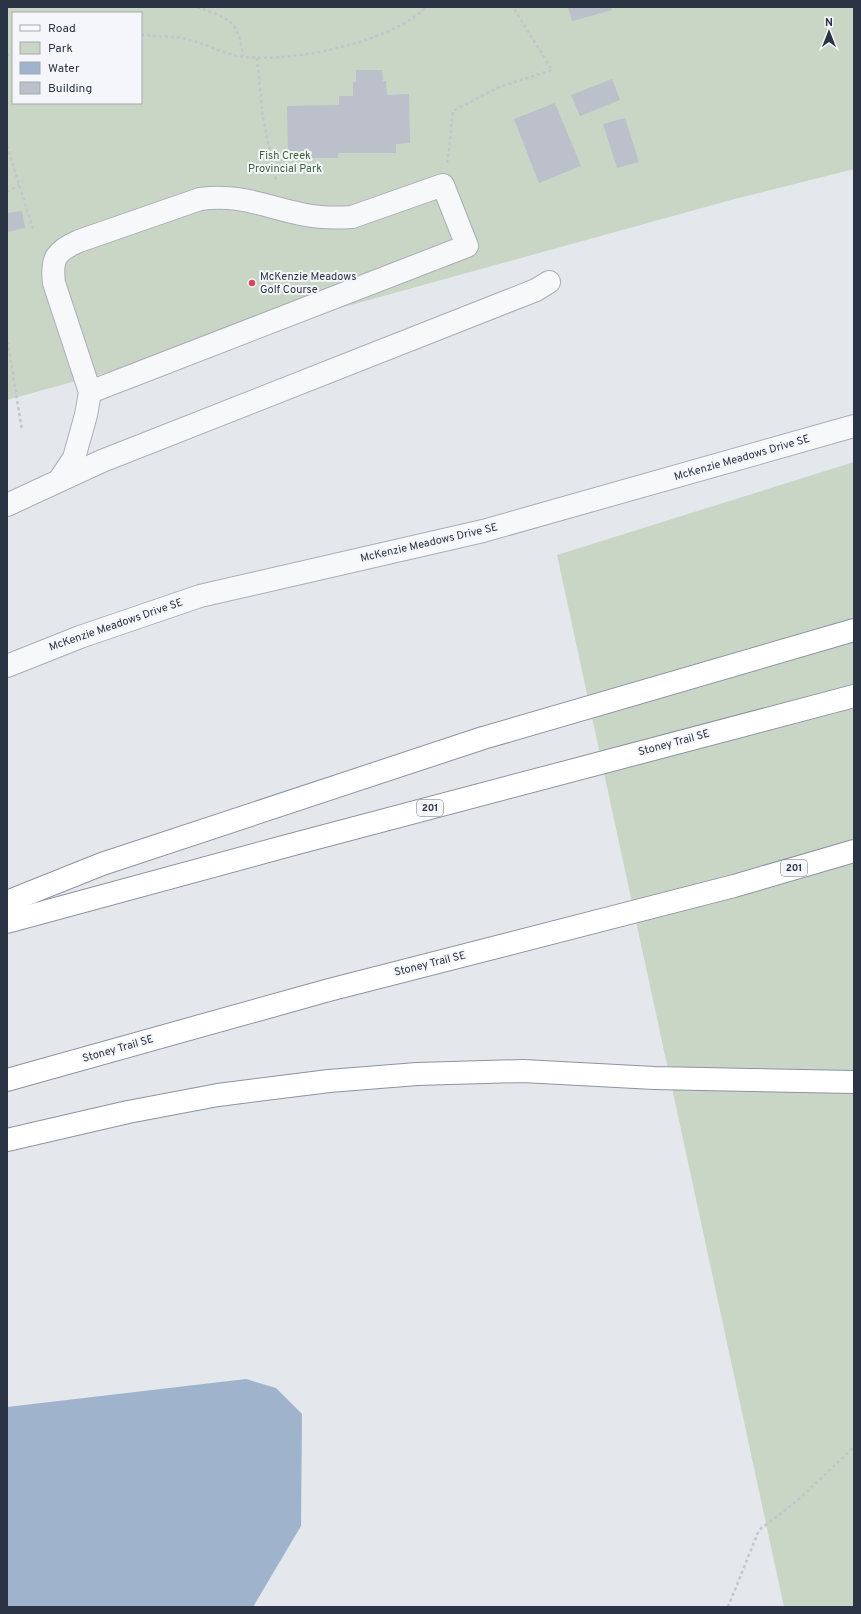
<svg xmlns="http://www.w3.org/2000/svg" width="861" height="1614" font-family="Overpass,sans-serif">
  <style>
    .green { fill: #c9d6c5; fill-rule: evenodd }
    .water { fill: #9fb4cc }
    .building { fill: #bbc0ca }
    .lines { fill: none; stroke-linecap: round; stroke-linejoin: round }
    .minor-casing { stroke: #a9aeb7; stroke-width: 24 }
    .highway-casing { stroke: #8b94a3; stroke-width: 24 }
    .path { stroke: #c2c5cb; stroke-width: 2.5; stroke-dasharray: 3 3; stroke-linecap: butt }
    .minor { stroke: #f7f8fa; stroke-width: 22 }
    .highway { stroke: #fff; stroke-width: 22 }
    .poi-dot { fill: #d1495b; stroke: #f4f6f9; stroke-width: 1.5 }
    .labels { text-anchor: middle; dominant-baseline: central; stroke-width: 4; stroke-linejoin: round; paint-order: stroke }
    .shield { fill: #f4f6f9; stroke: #676e7b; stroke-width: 1 }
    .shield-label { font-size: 10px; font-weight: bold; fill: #2b3445 }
    .park-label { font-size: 11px; fill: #3f6138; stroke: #f4f6f9 }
    .poi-label { font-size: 11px; fill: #2b3445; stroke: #f4f6f9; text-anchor: start }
    .street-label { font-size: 11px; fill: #2b3445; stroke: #f4f6f9 }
  </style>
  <rect width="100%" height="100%" fill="#e4e7ec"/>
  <g class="green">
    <path d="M7,7h847v162l-123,31 -724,200zM13,13h128v90h-128z"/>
    <path d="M854,462v1145h-70l-227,-1052z"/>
  </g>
  <path class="water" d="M246,1379l30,9 26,26 -1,112 -48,81h-246v-200z"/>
  <g class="building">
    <path d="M568,7h43l1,3 -40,11z"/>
    <path d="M356,70h26l1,11h3l1,14 22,-1 1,49 -14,1v9h-58v5h-26v-4h-24l-1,-48 52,-1v-9h14v-14h3z"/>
    <path d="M612,79l8,21 -40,16 -9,-21z"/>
    <path d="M555,103l26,63 -42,17 -25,-64z"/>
    <path d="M625,118l14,44 -22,6 -14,-44z"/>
    <path d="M22,211l3,17 -18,4v-19z"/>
  </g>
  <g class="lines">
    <g class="minor-casing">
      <g id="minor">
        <path d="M60,479l14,-21 12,-43 4,-23 -36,-109c-3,-25 2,-32 25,-42l121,-42c42,-6 67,9 106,16 15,3 31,3 46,2l91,-32 24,61 -377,146"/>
        <path d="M7,505l95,-44 434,-171 13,-8"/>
        <path d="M7,666l73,-29 120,-41 283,-65 371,-105"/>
      </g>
    </g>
    <g class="highway-casing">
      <g id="highway">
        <path d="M7,902l95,-38 381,-126 371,-108"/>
        <path d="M7,922l287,-78 560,-148"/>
        <path d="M7,1080l322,-90 405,-104 120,-35"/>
        <path d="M7,1140l121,-28 90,-17 111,-14 88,-7 106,-3 131,7 200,4"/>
      </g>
    </g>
    <g class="path">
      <path d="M197,7c33,12 41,13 46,49"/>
      <path d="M141,35c17,2 32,0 48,5 15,3 29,11 44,15 48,11 159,-12 193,-48"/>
      <path d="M7,55h6"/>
      <path d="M257,58l6,60 13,62"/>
      <path d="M7,146l26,83"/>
      <path d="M447,163c3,-18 4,-35 6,-52l46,-24 53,-17 -39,-63"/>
      <path d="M7,192l12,-7"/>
      <path d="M7,336l15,95"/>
      <path d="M728,1607l31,-77 38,-29 57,-54"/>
    </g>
    <use href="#minor" class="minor"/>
    <use href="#highway" class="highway"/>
  </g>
  <circle class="poi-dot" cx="252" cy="283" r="4"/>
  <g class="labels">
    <g class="shield">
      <rect x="417" y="800" width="26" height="16" rx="3"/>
      <rect x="781" y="860" width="26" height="16" rx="3"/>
    </g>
    <g class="shield-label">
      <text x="430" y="808">201</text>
      <text x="794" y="868">201</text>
    </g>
    <g class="park-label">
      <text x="285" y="156">Fish Creek<tspan x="285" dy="13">Provincial Park</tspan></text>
    </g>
    <g class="poi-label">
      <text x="260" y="277">McKenzie Meadows<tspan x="260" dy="13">Golf Course</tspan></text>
    </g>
    <g class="street-label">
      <text transform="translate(742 458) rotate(-16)">McKenzie Meadows Drive SE</text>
      <text transform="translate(429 543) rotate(-13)">McKenzie Meadows Drive SE</text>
      <text transform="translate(116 625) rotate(-19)">McKenzie Meadows Drive SE</text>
      <text transform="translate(674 743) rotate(-15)">Stoney Trail SE</text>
      <text transform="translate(430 964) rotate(-14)">Stoney Trail SE</text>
      <text transform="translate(118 1049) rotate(-16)">Stoney Trail SE</text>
    </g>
  </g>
  <rect width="861" height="1614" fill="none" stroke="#2b3445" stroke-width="16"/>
  <rect x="12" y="12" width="130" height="92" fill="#f4f6f9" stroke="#a4a8b1"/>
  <rect x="20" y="25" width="20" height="6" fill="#f7f8fa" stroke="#a4a8b1"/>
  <text x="48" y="32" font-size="12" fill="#2b3445">Road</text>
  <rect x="20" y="42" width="20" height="12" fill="#c9d6c5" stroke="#a4a8b1"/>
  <text x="48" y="52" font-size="12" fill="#2b3445">Park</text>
  <rect x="20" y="62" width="20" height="12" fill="#9fb4cc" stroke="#a4a8b1"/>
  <text x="48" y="72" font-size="12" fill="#2b3445">Water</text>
  <rect x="20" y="82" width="20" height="12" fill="#bbc0ca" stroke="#a4a8b1"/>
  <text x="48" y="92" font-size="12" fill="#2b3445">Building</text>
  <g transform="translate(829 32)" stroke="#f4f6f9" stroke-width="3" paint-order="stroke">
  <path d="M0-3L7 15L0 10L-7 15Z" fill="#2b3445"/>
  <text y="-6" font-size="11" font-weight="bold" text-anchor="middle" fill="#2b3445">N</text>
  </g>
</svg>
